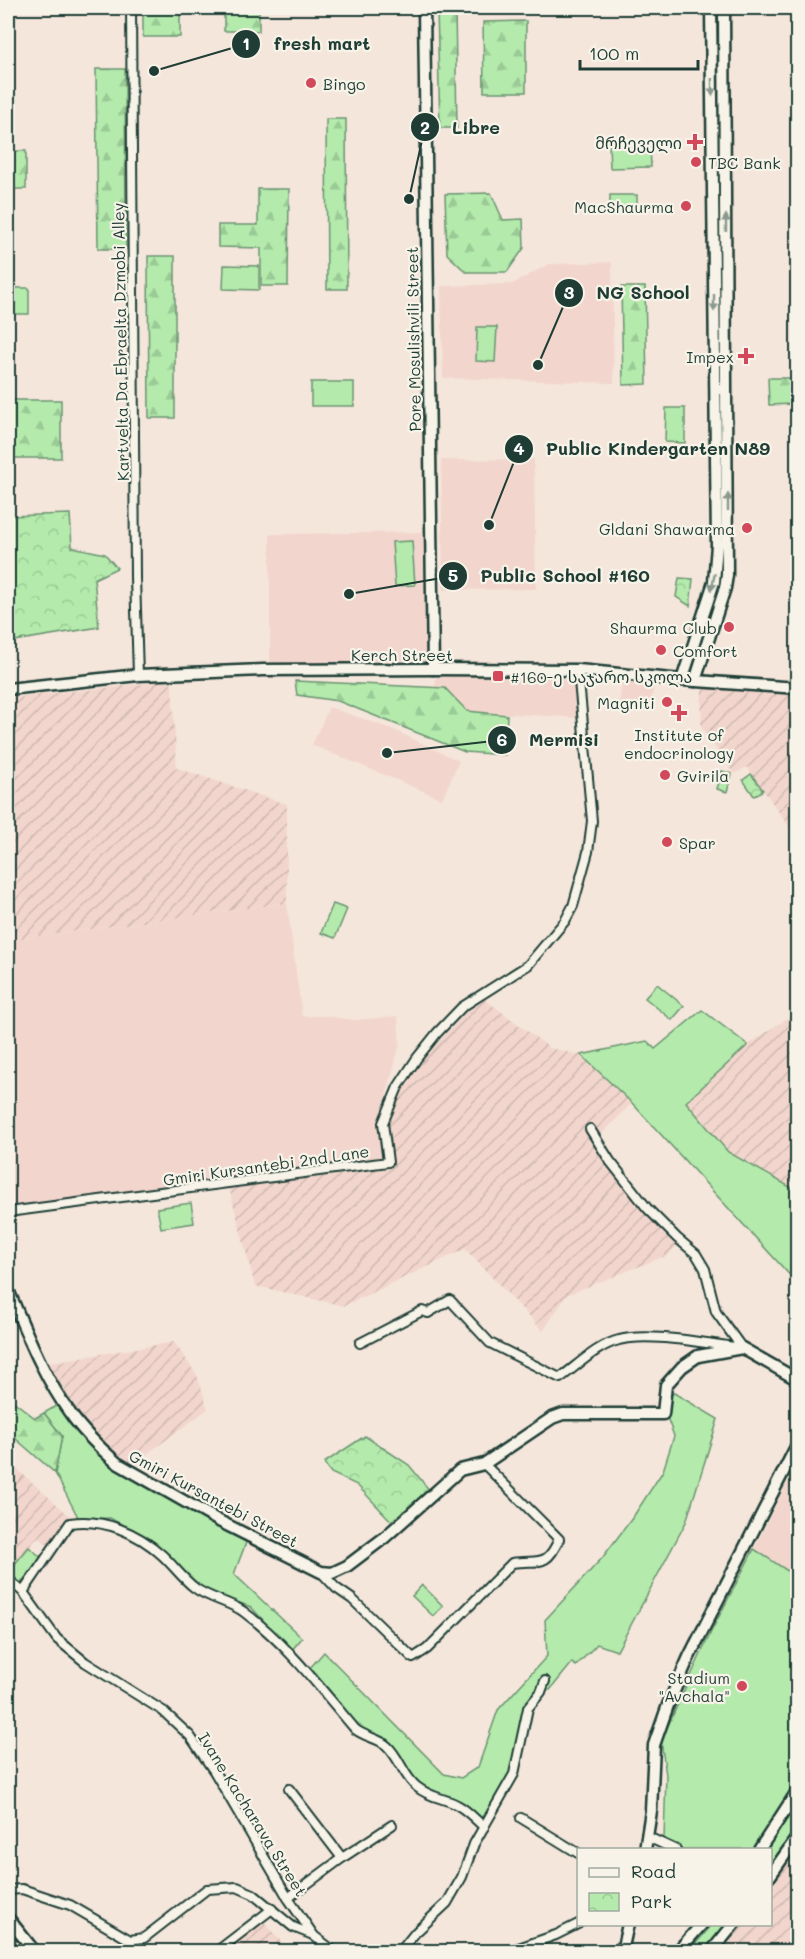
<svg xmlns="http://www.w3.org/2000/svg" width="805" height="1959" font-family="Mali,'Noto Sans Georgian',sans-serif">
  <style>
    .built { fill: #f2d6cd }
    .industrial { fill: url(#industrial-furrows) }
    .green { fill: #b4eaac; stroke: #6a9470; stroke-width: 1.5 }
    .forest { fill: url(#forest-firs); stroke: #6a9470; stroke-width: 1.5 }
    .park { fill: url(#park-crowns); stroke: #6a9470; stroke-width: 1.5 }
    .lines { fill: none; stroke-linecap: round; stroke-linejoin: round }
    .minor-casing { stroke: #1f3d34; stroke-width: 12 }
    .tertiary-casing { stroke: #1f3d34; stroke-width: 15 }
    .secondary-casing { stroke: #1f3d34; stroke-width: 15 }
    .minor { stroke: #f7f3e8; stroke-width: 8 }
    .tertiary { stroke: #f7f3e8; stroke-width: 10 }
    .secondary { stroke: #f7f3e8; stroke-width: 10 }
    .oneway { fill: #8b988e }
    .poi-dot { fill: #d1495b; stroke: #f7f3e8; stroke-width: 2 }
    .labels { text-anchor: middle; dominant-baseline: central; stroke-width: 4.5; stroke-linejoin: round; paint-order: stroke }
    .poi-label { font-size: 16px; fill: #1f3d34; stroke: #f7f3e8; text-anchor: end }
    .street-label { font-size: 16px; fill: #1f3d34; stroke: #f7f3e8 }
    .leader { fill: none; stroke: #1f3d34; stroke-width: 2 }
    .callout-dot { fill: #1f3d34; stroke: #f7f3e8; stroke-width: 2 }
    .mark-label { font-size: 18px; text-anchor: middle; font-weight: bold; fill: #fff }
    .callout-label { font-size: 18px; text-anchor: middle; font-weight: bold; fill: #1f3d34; stroke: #f7f3e8; stroke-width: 4.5; stroke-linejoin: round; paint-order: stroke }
  </style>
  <defs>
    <pattern id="industrial-furrows" width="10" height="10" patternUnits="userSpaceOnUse" patternTransform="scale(1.5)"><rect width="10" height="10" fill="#f2d6cd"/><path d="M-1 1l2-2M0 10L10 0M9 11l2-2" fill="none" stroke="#cfb9b1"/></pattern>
    <pattern id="forest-firs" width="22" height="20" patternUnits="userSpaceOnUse" patternTransform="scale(1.5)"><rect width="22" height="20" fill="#b4eaac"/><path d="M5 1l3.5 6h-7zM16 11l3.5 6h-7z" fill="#9aca95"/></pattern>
    <pattern id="park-crowns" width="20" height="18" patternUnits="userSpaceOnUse" patternTransform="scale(1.5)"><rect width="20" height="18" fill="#b4eaac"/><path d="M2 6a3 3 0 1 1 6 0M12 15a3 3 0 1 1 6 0" fill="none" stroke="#9aca95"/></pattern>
  </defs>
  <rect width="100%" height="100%" fill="#f5e6dc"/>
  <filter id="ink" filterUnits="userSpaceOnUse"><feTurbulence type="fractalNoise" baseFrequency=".0167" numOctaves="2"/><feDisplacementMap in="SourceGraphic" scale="12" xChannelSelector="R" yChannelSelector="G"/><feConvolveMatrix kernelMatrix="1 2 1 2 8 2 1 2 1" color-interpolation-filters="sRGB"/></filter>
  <g filter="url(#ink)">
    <g class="built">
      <path d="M612,262l2,121 -171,-5 -2,-92 71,-2 37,-20z"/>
      <path d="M534,459l2,130 -93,1 -2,-130z"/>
      <path d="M427,532l2,122 -4,6 -155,4v-130z"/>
      <path d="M436,676l138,2 3,40 -110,-7 -22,-23h-10z"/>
      <path d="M622,679l33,3 -6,28 -30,-5z"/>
      <path d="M329,707l63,22 67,32 -17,38 -130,-54z"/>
      <path d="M287,903l15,113h24l28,4 44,-4 2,28 -21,80 2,33 -373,51v-268z"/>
      <path d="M787,1482l10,3v92l-43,-28z"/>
    </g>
    <g class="industrial">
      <path d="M169,681l3,4 5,83 110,36v99l-279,37v-242z"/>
      <path d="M702,687l95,8v143l-50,-71 -13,7 -33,-47z"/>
      <path d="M483,998l67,50 31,7 51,48 -38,39 45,63 39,39 -10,11 -101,40 -24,36 -78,-82 -121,57 -89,-20 -26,-98 162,-20 -2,-45 9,-25 20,-35 51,-54z"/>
      <path d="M797,1011v180l-69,-39 -42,-50 62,-57z"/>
      <path d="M174,1342l23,33 11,34 -80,59 -21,-18 -33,-39 -29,-48z"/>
      <path d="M8,1461l62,55 -21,30 -11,-9 -30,34z"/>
      <path d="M797,1848v103l-81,1 25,-27 29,-1 1,-39z"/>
      <path d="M265,1923l24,28 -68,1 27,-21z"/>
    </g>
    <g class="green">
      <path d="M650,144l1,23 -41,1 -1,-23z"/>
      <rect x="610" y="195" width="27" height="16"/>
      <path d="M224,265l35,1v24l-36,-1z"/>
      <rect x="8" y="288" width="21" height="26"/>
      <path d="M477,327h20l-2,35 -19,-1z"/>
      <rect x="311" y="382" width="43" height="24"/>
      <path d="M666,408h19v35l-20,-1z"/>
      <path d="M412,541l3,44 -20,1 -3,-44z"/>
      <path d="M722,771l10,3 -5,18 -10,-3z"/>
      <path d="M333,904l14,5 -12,29 -14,-5z"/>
      <path d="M657,984l27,22 -12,14 -27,-22z"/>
      <path d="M702,1010l46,35 -62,57 42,50 69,39v92l-165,-180 -51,-48 66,-14 8,8z"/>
      <path d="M191,1203l3,20 -33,5 -4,-20z"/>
      <path d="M674,1393l44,26 -32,103 -69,129 -20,-7 -21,22 -4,-3 -22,27 -11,1 -15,17 -11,58 -27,52 -8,-1 -19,-16 -24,-5 -22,-18 -14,-23 -10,-11 -31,-19 -49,-56 15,-17 120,122 17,4 17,-11 20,-57 49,-54 -2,-36 58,-63 30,-40 30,-46 11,-35 -9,-24 3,-15z"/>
      <path d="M60,1404l48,60 139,76 -13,34 68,64 -11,13 -40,-44 -48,-17 -51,-49 -42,-23 -31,1 -24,-46 7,-37 -18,-23z"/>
      <path d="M29,1547l13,11 -22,26 -12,-12z"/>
      <path d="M754,1549l43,28v206l-43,66h-73l-17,-10 2,-64 -5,-34 50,-109z"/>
      <path d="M422,1585l21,21 -10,10 -21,-20z"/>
      <path d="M797,1802v27l-26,40 -1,-19h-4z"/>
      <path d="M712,1925h18l-24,26 -18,1z"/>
    </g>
    <g class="forest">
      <rect x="143" y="8" width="37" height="29"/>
      <rect x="224" y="8" width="35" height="23"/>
      <path d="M437,8h18l2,120h-17z"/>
      <path d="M526,21v71h-42l-1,-70z"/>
      <path d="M96,69h29l1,180h-28z"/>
      <path d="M326,119h20l1,170h-20z"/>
      <rect x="8" y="151" width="18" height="38"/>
      <path d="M258,189h31l-1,97h-27v-38l-43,-1v-22h40z"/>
      <path d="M491,193l12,27 20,-1 1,29 -17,24h-41l-19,-18 -2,-60z"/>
      <path d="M148,256h27v162h-26z"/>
      <path d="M621,287h24l2,97 -24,1z"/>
      <path d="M768,378h24l1,26 -24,1z"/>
      <rect x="8" y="400" width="53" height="58"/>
      <path d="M295,681l150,7 22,23 40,4 -2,40 -40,-3 -127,-51 -41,-6z"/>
      <path d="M8,1397l27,21 9,-5 18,23 -7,37 -47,-41z"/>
    </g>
    <g class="park">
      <path d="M70,514l2,33 33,7 12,14 -23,11 5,48 -91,15v-126z"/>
      <path d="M679,578l14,1 -3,27 -14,-9z"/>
      <path d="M751,774l12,16 -9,6 -11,-16z"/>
      <path d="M365,1436l44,29 21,26 -35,34 -38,-40 -26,-12 -7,-10z"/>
    </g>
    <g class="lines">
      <g class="minor-casing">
        <g id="minor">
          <path d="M131,8l4,569 3,98"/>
          <path d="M590,1129l20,32 37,47 30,30 19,16 9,15 11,43 26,36"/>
          <path d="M8,1212l380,-50 -5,-39 15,-36 19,-29 20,-25 25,-26 66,-42 37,-44 8,-15 15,-54 4,-31 -14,-151"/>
          <path d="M360,1343l62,-32 6,2 22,-13 40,43 70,35c18,-13 38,-33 59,-38 28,-8 85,3 115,7"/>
          <path d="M321,1572l15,16 16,11 61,59 14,-9 85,-86c27,-4 34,6 47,-24l-75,-75"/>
          <path d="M8,1579l15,13 34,47 28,23 78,49 27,25 24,35 74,127 26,38 21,16"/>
          <path d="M23,1592l47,-69c34,-5 68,10 92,32 12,11 20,23 33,33 15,11 36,14 49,24 44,33 76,76 111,117 9,8 24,9 32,17 13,12 16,30 30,41 15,12 30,11 42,19 9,5 17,14 25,21"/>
          <path d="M289,1789l53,69"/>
          <path d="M521,1818l57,35"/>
          <path d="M648,1837l28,13"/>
          <path d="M8,1890l14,-1 48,16 60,35 14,-2 63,-49 30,-2 16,7 40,33 20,8"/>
          <path d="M288,1898l54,-40 50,-33"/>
          <path d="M216,1952l56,-43"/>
          <path d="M400,1952l15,-19 32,-30 15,-26 12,-33 40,-70 14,-66 13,-16 4,-11"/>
          <path d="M507,1952l49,-17 22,-11"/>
        </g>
      </g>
      <g class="tertiary-casing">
        <g id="tertiary">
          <path d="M424,8l9,661"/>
          <path d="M8,1290c18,41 35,86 62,123 13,19 30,35 47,50l102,58 102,51 11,1 15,-7 37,-28 76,-68 24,-6 68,-46 11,-4h100l3,-29 16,-18 16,-11 44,-8 56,32"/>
          <path d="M645,1850l6,-39 3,-66 14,-40 21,-48 109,-214"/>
          <path d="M8,1918l27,34"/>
          <path d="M622,1952l6,-28"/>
        </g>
      </g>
      <g class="secondary-casing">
        <g id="secondary">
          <path d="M682,680l32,-98 3,-37 -6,-537"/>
          <path d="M695,681l30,-93 2,-13 -3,-567"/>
          <path d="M8,689l130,-14 125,-5 170,-1 145,1 104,10 116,8"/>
          <path d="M759,1850l39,-60"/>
          <path d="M770,1876l28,-40"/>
          <path d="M677,1952l25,-28"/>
          <path d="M711,1952l23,-28"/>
        </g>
      </g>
      <use href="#minor" class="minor"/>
      <use href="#tertiary" class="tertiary"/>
      <use href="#secondary" class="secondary"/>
    </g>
    <defs><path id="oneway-solid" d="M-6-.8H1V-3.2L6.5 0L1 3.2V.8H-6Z" transform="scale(1.5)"/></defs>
    <g class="oneway">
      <use href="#oneway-solid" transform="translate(712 87) rotate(89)"/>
      <use href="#oneway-solid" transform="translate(726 223) rotate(-90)"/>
      <use href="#oneway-solid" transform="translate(714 303) rotate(90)"/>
      <use href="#oneway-solid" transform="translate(728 502) rotate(-90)"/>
      <use href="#oneway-solid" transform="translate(713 582) rotate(102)"/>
    </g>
  </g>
  <g class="poi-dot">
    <circle cx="311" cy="83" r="6"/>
    <path d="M692 133h6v6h6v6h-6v6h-6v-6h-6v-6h6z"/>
    <circle cx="696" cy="162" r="6"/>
    <circle cx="686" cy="206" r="6"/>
    <path d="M743 347h6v6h6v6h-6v6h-6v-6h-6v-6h6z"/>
    <circle cx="747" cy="528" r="6"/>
    <circle cx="729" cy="627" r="6"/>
    <circle cx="661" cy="650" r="6"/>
    <rect x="492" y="670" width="12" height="12" rx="3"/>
    <circle cx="667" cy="702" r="6"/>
    <path d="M676 704h6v6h6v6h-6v6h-6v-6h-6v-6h6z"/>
    <circle cx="665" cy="775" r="6"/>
    <circle cx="667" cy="842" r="6"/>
    <circle cx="742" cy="1686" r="6"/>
  </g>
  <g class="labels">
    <g class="poi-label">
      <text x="323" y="83" text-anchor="start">Bingo</text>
      <text x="682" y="142">მრჩეველი</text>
      <text x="708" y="162" text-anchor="start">TBC Bank</text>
      <text x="674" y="206">MacShaurma</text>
      <text x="734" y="356">Impex</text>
      <text x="735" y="528">Gldani Shawarma</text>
      <text x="717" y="627">Shaurma Club</text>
      <text x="673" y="650" text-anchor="start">Comfort</text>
      <text x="510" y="676" text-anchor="start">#160-ე საჯარო სკოლა</text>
      <text x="655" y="702">Magniti</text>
      <text x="679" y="734" text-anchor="middle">Institute of<tspan x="679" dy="18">endocrinology</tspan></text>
      <text x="677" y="775" text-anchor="start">Gvirila</text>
      <text x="679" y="842" text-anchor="start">Spar</text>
      <text x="730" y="1677">Stadium<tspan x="730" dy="18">"Avchala"</tspan></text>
    </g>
    <g class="street-label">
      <text transform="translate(413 339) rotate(-91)">Pore Mosulishvili Street</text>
      <text transform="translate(120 342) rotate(-91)">Kartvelta Da Ebraelta Dzmobi Alley</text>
      <text x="402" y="654">Kerch Street</text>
      <text transform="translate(266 1165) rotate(-8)">Gmiri Kursantebi 2nd Lane</text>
      <text transform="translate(214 1498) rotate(28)">Gmiri Kursantebi Street</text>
      <text transform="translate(253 1814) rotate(58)">Ivane Kacharava Street</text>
    </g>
  </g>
  <path class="leader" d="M154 71L246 44M409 199L425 127M538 365L569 293M489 525L519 449M349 594L453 576M387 753L502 740"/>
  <g class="callout-dot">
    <circle cx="154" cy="71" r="6"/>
    <circle cx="409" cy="199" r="6"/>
    <circle cx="538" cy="365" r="6"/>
    <circle cx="489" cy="525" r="6"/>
    <circle cx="349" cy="594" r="6"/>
    <circle cx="387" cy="753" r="6"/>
    <circle cx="246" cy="44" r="15"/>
    <circle cx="425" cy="127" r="15"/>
    <circle cx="569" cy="293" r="15"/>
    <circle cx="519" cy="449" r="15"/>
    <circle cx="453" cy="576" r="15"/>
    <circle cx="502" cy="740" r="15"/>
  </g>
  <g class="mark-label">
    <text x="246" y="50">1</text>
    <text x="425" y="134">2</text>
    <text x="569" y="299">3</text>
    <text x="519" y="455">4</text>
    <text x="453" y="582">5</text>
    <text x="502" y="746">6</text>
  </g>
  <g class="callout-label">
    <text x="322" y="50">fresh mart</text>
    <text x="476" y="134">Libre</text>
    <text x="643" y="299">NG School</text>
    <text x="658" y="455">Public Kindergarten N89</text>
    <text x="565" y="582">Public School #160</text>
    <text x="564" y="746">Mermisi</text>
  </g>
  <rect width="805" height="1959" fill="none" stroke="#f7f3e8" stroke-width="30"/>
  <rect x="15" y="15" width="775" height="1929" fill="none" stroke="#1f3d34" stroke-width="2" filter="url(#ink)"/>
  <rect x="577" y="1848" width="195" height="78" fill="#f7f3e8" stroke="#a1aaa0" stroke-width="1.5"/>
  <rect x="589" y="1868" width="30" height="9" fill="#f7f3e8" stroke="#a1aaa0" stroke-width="1.5"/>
  <text x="631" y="1878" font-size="18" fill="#1f3d34">Road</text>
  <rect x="589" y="1893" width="30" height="18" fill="url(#park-crowns)" stroke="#a1aaa0" stroke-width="1.5"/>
  <text x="631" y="1908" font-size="18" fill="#1f3d34">Park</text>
  <path d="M580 60v9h118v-9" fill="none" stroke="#1f3d34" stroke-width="3"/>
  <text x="589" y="60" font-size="18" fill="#1f3d34" stroke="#f7f3e8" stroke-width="4.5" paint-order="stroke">100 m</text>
</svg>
